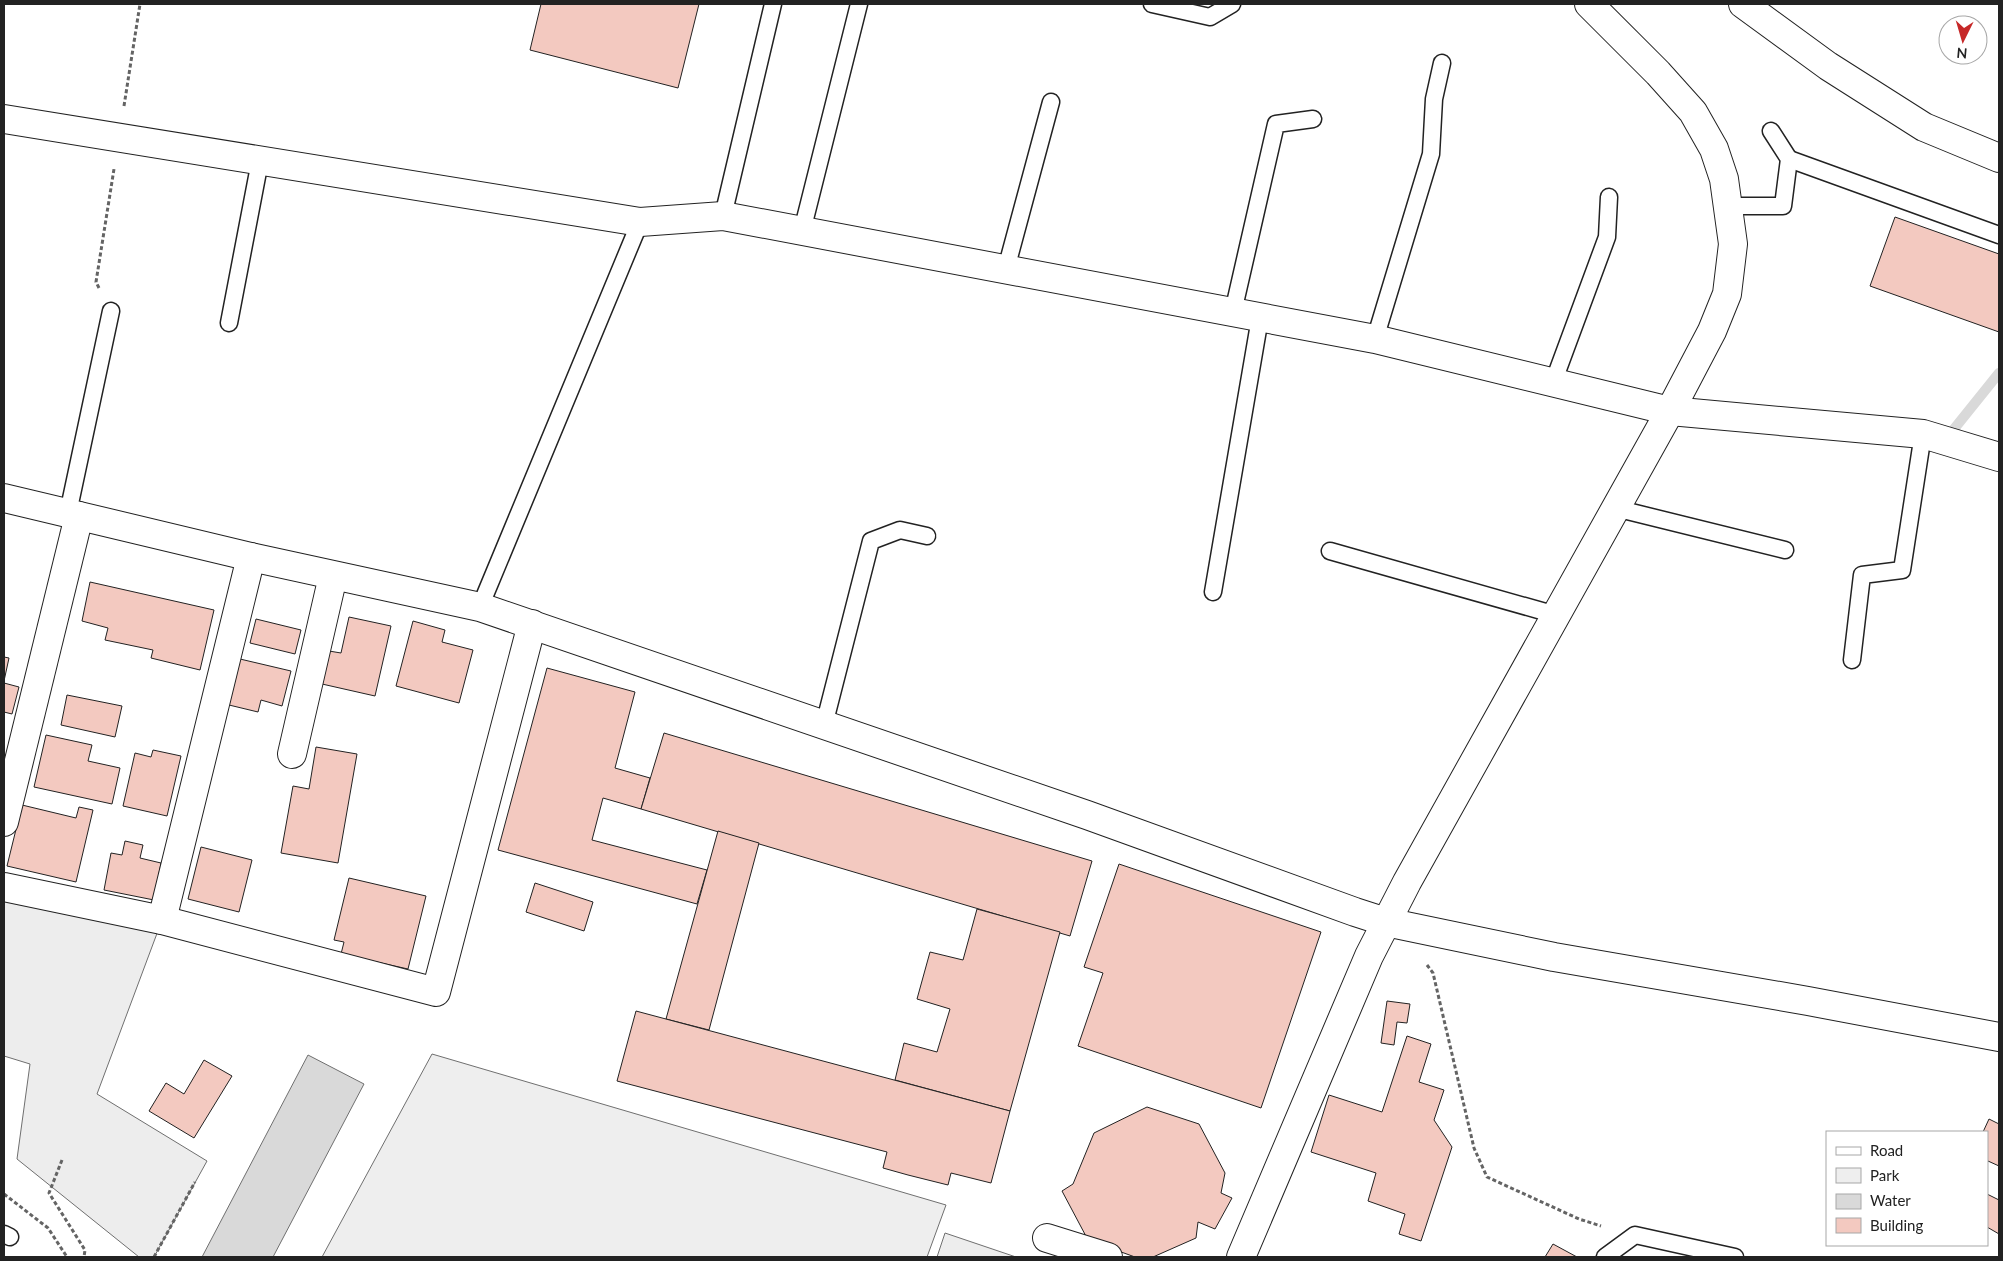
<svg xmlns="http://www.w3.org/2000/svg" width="2003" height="1261" font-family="Lato,sans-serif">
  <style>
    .green { fill: #eee; stroke: #6f6f6f }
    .parking { fill: #ededed; stroke: #6f6f6f }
    .water { fill: #d9d9d9; stroke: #6f6f6f }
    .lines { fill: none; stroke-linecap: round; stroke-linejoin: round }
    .stream { stroke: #d9d9d9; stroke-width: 10 }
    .building { fill: #f3c9c0; stroke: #222 }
    .service-casing { stroke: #222; stroke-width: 19 }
    .minor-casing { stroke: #222; stroke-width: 30 }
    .tertiary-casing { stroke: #222; stroke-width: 30 }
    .path { stroke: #646464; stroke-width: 3; stroke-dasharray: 4 2.5; stroke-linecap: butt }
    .service { stroke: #fff; stroke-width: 16 }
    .minor { stroke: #fff; stroke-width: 28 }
    .tertiary { stroke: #fff; stroke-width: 28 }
  </style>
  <rect width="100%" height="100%" fill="#fff"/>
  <path class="green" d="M432,1054l514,151 -19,52h-605z"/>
  <g class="parking">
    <path d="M4,887l158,33 -65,174 110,67 -53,96h-15l-122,-98 13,-95 -26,-8z"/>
    <path d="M945,1233l71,24h-79z"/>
  </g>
  <path class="water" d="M308,1055l56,29 -91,173h-71z"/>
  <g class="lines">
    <path class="stream" d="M1954,429l45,-56"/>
  </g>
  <g class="building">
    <path d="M541,4h158l-21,84 -148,-38z"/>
    <path d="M1895,217l104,37v78l-129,-46z"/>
    <path d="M90,582l124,28 -14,60 -49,-12 2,-8 -48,-10 3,-12 -26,-7z"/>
    <path d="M349,617l42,9 -16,70 -53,-12 7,-33 12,2z"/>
    <path d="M256,619l45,11 -6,24 -45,-11z"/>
    <path d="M413,621l32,9 -3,12 31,8 -14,53 -63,-17z"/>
    <path d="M4,657l5,1 -5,23z"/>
    <path d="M240,659l51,12 -9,35 -21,-6 -3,12 -29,-7z"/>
    <path d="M547,668l88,24 -20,76 35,10 -9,31 -38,-11 -11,42 115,30 -10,34 -199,-54z"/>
    <path d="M4,683l15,4 -7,27 -8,-2z"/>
    <path d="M67,695l55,11 -7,31 -54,-12z"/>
    <path d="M664,733l428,128 -22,75 -429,-127z"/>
    <path d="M46,735l46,10 -4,16 32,7 -8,36 -78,-17z"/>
    <path d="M316,747l41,7 -19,109 -57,-10 12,-67 16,3z"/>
    <path d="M153,750l28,6 -14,60 -44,-10 12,-53 16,4z"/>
    <path d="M22,805l54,13 3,-11 14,3 -17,72 -69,-16z"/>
    <path d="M718,831l41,12 -50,187 -43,-11z"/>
    <path d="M125,841l18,4 -3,13 21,5 -7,37 -50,-10 7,-37 11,2z"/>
    <path d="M201,847l51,13 -13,52 -51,-13z"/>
    <path d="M1119,864l202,68 -60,176 -183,-62 25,-73 -19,-6z"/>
    <path d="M349,878l77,18 -18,73 -67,-15 3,-12 -10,-2z"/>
    <path d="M535,883l58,19 -9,29 -58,-19z"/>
    <path d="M977,909l83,23 -50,179 -115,-31 9,-37 33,9 13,-43 -33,-10 13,-47 33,8z"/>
    <path d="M1387,1001l23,3 -3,19 -10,-1 -3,23 -13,-2z"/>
    <path d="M636,1011l374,100 -19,72 -40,-10 -3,12 -40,-10 -25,-7 4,-16 -270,-71z"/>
    <path d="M1407,1036l24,8 -12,38 25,8 -10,30 18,27 -31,94 -22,-7 6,-20 -37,-13 8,-28 -65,-21 18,-57 53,17z"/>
    <path d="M204,1060l28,16 -38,62 -45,-27 17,-28 18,11z"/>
    <path d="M1147,1107l52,17 26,49 -4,20 11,5 -17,31 -17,-7 -2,16 -43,19h-18l-47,-17 -26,-49 11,-7 21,-51z"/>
    <path d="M1989,1119l10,5v42l-11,-5 -1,3v-32h-4z"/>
    <path d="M1987,1194l12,6v34l-12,-7z"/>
    <path d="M1553,1244l24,13h-32z"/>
  </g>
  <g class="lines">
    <g class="service-casing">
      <g id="service">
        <path d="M1152,4l58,13 22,-13"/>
        <path d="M1789,159l210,76"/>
        <path d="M1728,206h55l6,-47 -18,-28"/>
        <path d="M723,216l50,-212"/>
        <path d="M802,231l57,-227"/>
        <path d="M1006,269l45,-167"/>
        <path d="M1233,312l43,-188 37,-5"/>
        <path d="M229,323l31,-162"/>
        <path d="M1375,339l56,-185 3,-55 8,-36"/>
        <path d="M1553,383l54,-146 2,-40"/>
        <path d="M1615,508l170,42"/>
        <path d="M68,513l43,-202"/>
        <path d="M1330,551l226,64"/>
        <path d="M1213,592l47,-274"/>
        <path d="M480,607l160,-385"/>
        <path d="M1852,660l10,-85 40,-5 21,-136"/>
        <path d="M824,725l47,-184 29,-11 27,6"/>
        <path d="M4,1234l6,3"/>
        <path d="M1605,1257l30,-22 100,22"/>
      </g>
    </g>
    <g class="minor-casing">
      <g id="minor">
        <path d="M1743,4l85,62 96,61 75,31"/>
        <path d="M4,119l636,103 83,-6 652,123 295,72 253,23 76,23"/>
        <path d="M4,498l247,59 229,50 607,208 268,97 31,10 168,35 254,44 191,36"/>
        <path d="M292,754l41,-178"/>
        <path d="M4,822l75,-306"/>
        <path d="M4,887l158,33 274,72 96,-368"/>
        <path d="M162,920l89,-363"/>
        <path d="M1047,1238l61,19"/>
      </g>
    </g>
    <g class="tertiary-casing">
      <path id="tertiary" d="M1241,1257l128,-301 38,-74 263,-471 42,-80 15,-37 6,-50 -9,-65 -10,-30 -21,-37 -35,-39 -69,-69"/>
    </g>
    <g class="path">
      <path d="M124,106l16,-102"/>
      <path d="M99,288l-3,-6 18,-113"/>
      <path d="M1427,965l6,8 41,175 13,29 92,42 22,7"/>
      <path d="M62,1160l-13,33 36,57 -1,7"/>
      <path d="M4,1194l44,34 19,29"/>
      <path d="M154,1257l41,-75"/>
    </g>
    <use href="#service" class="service"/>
    <use href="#minor" class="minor"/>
    <use href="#tertiary" class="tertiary"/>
  </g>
  <rect width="2003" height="1261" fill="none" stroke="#222222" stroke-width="10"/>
  <rect x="1826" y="1131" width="162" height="115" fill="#ffffff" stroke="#a7a7a7"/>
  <rect x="1836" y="1147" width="25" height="8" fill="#ffffff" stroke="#a7a7a7"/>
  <text x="1870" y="1156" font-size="15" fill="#222222">Road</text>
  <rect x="1836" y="1168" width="25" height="15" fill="#eeeeee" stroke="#a7a7a7"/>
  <text x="1870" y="1181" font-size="15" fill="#222222">Park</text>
  <rect x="1836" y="1194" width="25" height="15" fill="#d9d9d9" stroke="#a7a7a7"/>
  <text x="1870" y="1206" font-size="15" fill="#222222">Water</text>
  <rect x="1836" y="1218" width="25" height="15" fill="#f3c9c0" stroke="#a7a7a7"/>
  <text x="1870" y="1231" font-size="15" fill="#222222">Building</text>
  <g transform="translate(1963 40) rotate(185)"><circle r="24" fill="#ffffff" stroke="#a7a7a7"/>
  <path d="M0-4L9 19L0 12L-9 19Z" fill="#c62828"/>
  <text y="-8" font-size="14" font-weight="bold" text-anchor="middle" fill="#222222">N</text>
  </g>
</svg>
